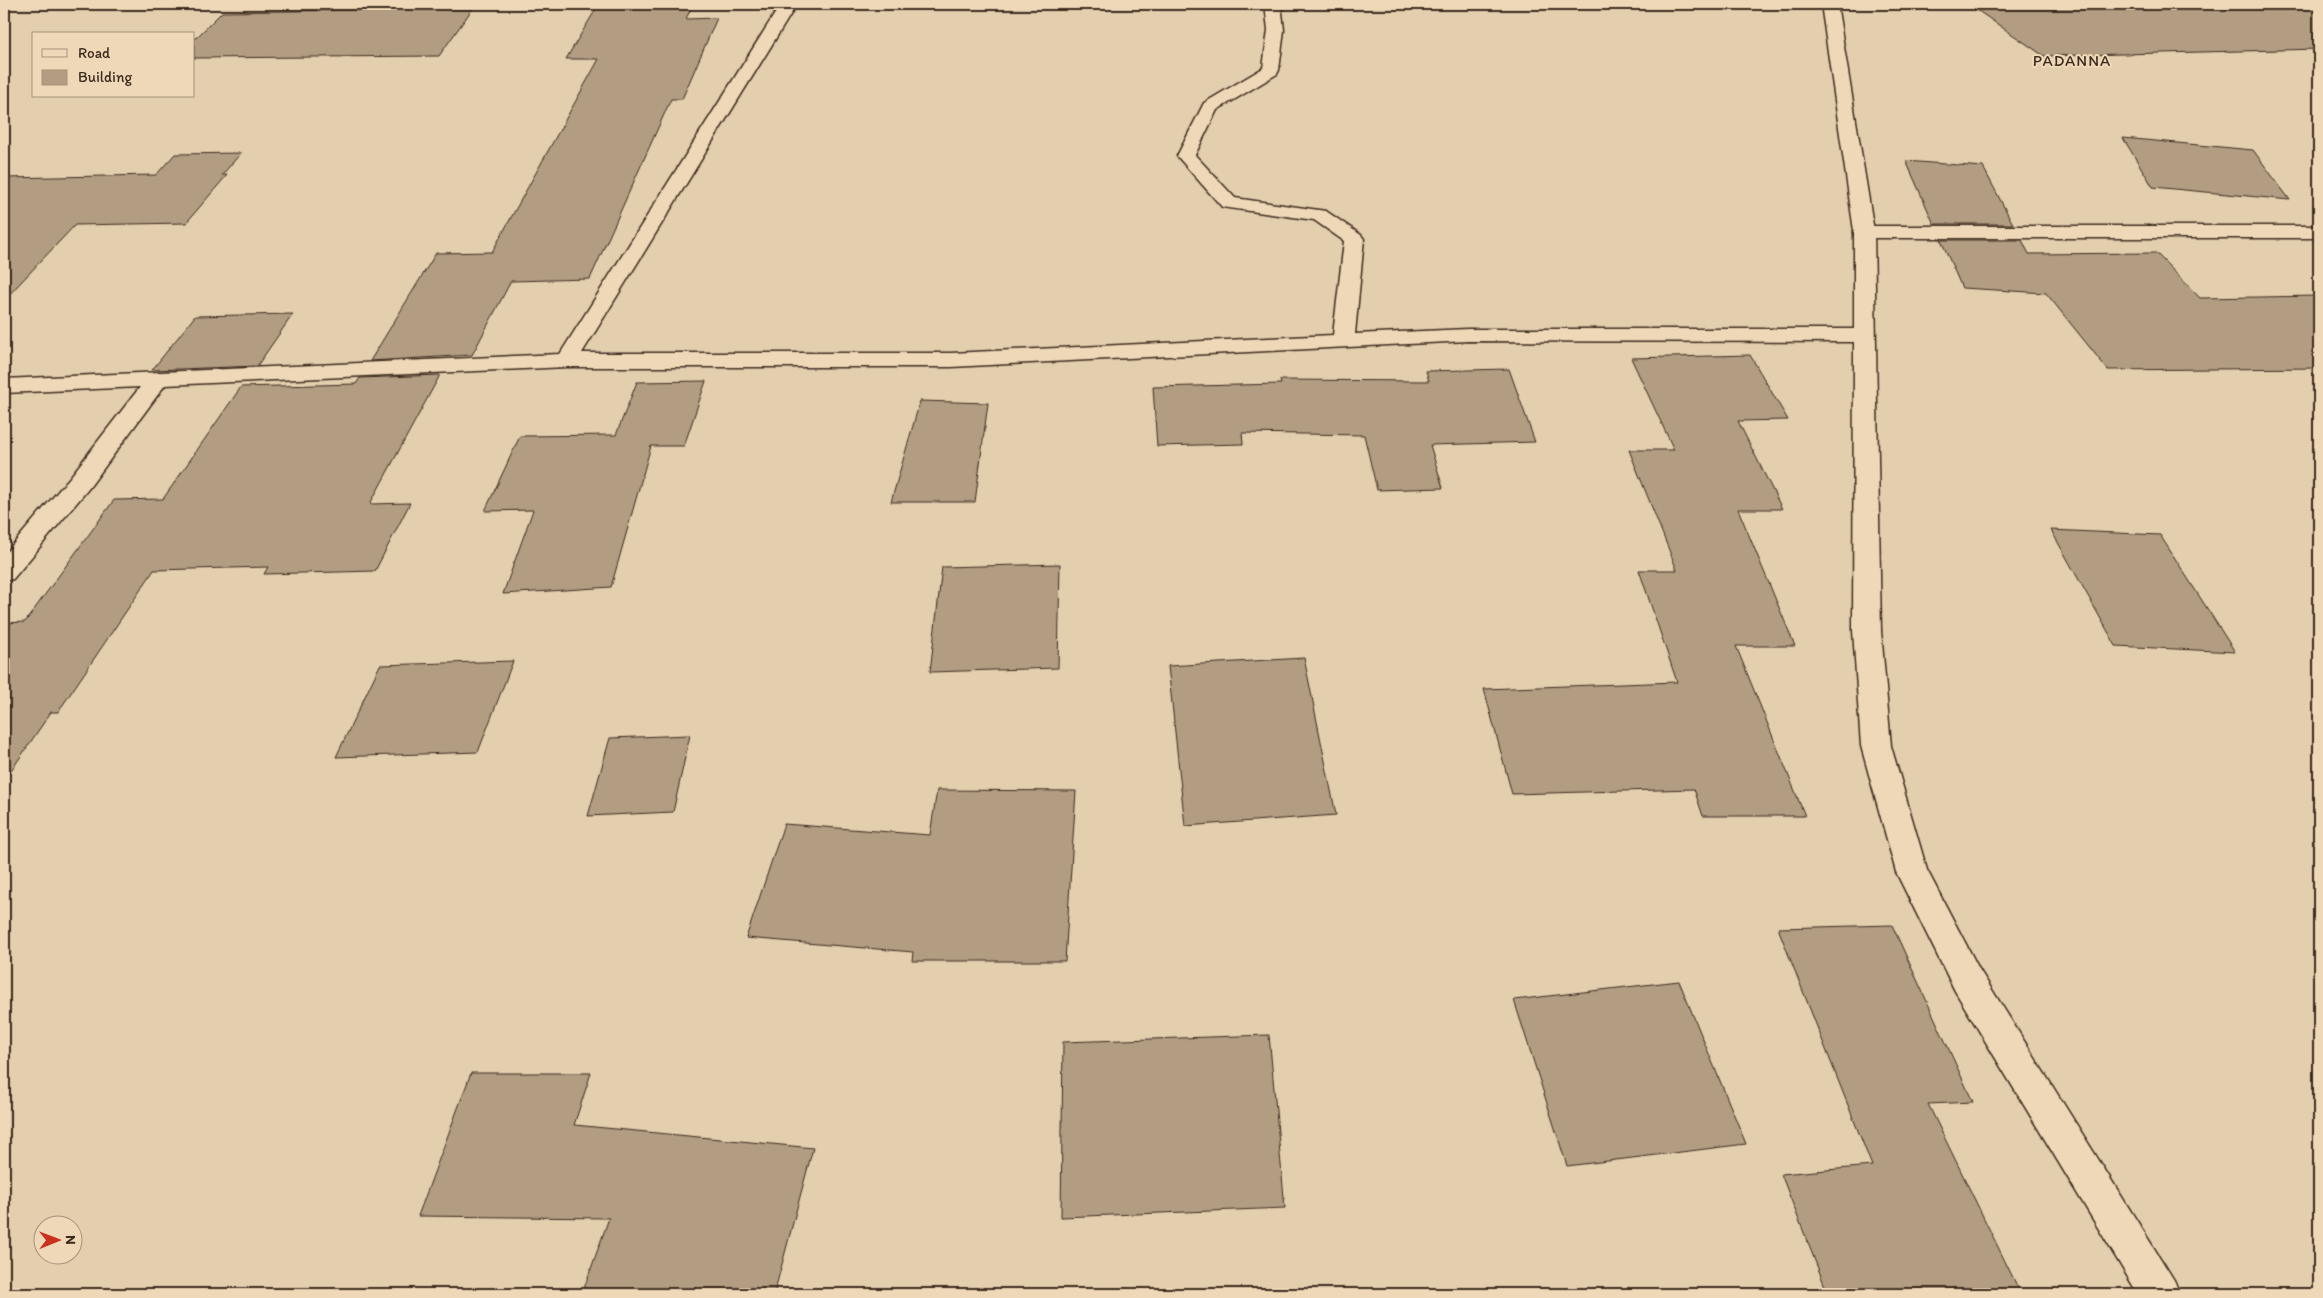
<svg xmlns="http://www.w3.org/2000/svg" width="2323" height="1298" font-family="Itim,sans-serif">
  <style>
    .building { fill: #b29d83; stroke: #3b2a1e }
    .lines { fill: none; stroke-linecap: round; stroke-linejoin: round }
    .minor-casing { stroke: #3b2a1e; stroke-width: 3 }
    .tertiary-casing { stroke: #3b2a1e; stroke-width: 3 }
    .minor { fill: #eed8b7; fill-rule: evenodd }
    .tertiary { fill: #eed8b7; fill-rule: evenodd }
    .labels { text-anchor: middle; dominant-baseline: central; stroke-width: 4; stroke-linejoin: round; paint-order: stroke }
    .far-quarter-label { font-size: 16px; letter-spacing: 1px; fill: #3b2a1e; stroke: #eed8b7 }
  </style>
  <rect width="100%" height="100%" fill="#e3ceae"/>
  <filter id="ink" filterUnits="userSpaceOnUse"><feTurbulence type="fractalNoise" baseFrequency=".02" numOctaves="2"/><feDisplacementMap in="SourceGraphic" scale="10" xChannelSelector="R" yChannelSelector="G"/><feConvolveMatrix kernelMatrix="1 2 1 2 8 2 1 2 1" color-interpolation-filters="sRGB"/></filter>
  <g filter="url(#ink)">
    <g class="building">
      <path d="M599,4h94l-7,15 31,-1 -35,81h-11l-81,180 -79,2 -39,74 -102,6 66,-108 56,-1 107,-193h-33z"/>
      <path d="M1968,4h351v45l-275,7z"/>
      <path d="M473,8l-34,48 -245,2v-18l28,-28z"/>
      <path d="M2123,138l130,12 37,50 -137,-13z"/>
      <path d="M241,153l-19,22h5l-41,48 -111,2 -71,75v-122l152,-3 19,-21z"/>
      <path d="M1906,161l77,6 30,57h-79z"/>
      <path d="M1941,240h81l7,14 127,-1 44,45 119,-2v72l-211,2 -62,-77 -84,-5z"/>
      <path d="M293,314l-36,52 -105,4 43,-54z"/>
      <path d="M1750,355l38,65 -50,1 44,88h-44l57,137h-59l69,170h-102l-9,-27 -182,5 -28,-105 193,-7 -38,-112h38l-48,-120h45l-43,-92z"/>
      <path d="M1509,369l26,73 -105,3 13,43 -66,2 -13,-55 -122,-2 1,11 -86,2 -4,-59 128,-3 -1,-4 149,1 -3,-10z"/>
      <path d="M440,375l-70,129 40,-1 -35,68 -111,3 4,-7 -114,3 -96,142h-7l-47,69v-158l21,-1 89,-122 49,-1 78,-112 115,-3 4,-6z"/>
      <path d="M706,381l-22,65h-33l-40,141 -108,7 30,-84 -48,1 35,-75 96,-1 21,-53z"/>
      <path d="M920,401l68,2 -13,99h-84z"/>
      <path d="M2051,530l109,5 75,117 -119,-6z"/>
      <path d="M1060,564l-2,104 -128,4 12,-105z"/>
      <path d="M1304,658l32,157 -151,11 -17,-160z"/>
      <path d="M513,661l-35,91 -142,5 44,-92z"/>
      <path d="M690,735l-17,77 -85,4 22,-78z"/>
      <path d="M937,790l139,1 -11,170h-153l1,-9 -167,-14 38,-114 146,11z"/>
      <path d="M1892,925l81,177 -45,2 93,190h-193l-47,-120 91,-8 -94,-238z"/>
      <path d="M1679,981l67,163 -179,22 -53,-166z"/>
      <path d="M1269,1035l16,173 -224,9 2,-175z"/>
      <path d="M471,1073h120l-17,52 239,23 -39,146h-192l27,-76 -191,-2z"/>
    </g>
    <g class="lines">
      <g class="minor-casing">
        <path id="minor" d="M781,4h16l-215,349h369l382,-18 11,-94 -30,-21 -92,-13 -45,-51 27,-53 59,-35 5,-38 -3,-26h16l3,26 -5,40 -2,4 -60,36 -22,45 40,43 91,13 35,24 3,4 -9,95 113,-5h386v-98l-33,-227h16l37,227 7,400 10,115 36,124 52,99 195,311 6,14h-42l-183,-303 -59,-119 -35,-126 -8,-115 1,-289 -386,-1 -517,26h-384l-402,18 -76,103 -76,91 -9,2v-26l67,-79 69,-89 -136,6v-14l556,-25z"/>
      </g>
      <g class="tertiary-casing">
        <path id="tertiary" d="M1864,226h455v12h-455l-7,-2 -3,-4 3,-4z"/>
      </g>
      <use href="#minor" class="minor"/>
      <use href="#tertiary" class="tertiary"/>
    </g>
  </g>
  <g class="labels">
    <g class="far-quarter-label">
      <text x="2072" y="60">PADANNA</text>
    </g>
  </g>
  <rect width="2323" height="1298" fill="none" stroke="#eed8b7" stroke-width="20"/>
  <rect x="10" y="10" width="2303" height="1278" fill="none" stroke="#3b2a1e" stroke-width="2" filter="url(#ink)"/>
  <rect x="32" y="32" width="162" height="65" fill="#eed8b7" stroke="#a6927a"/>
  <rect x="42" y="49" width="25" height="8" fill="#eed8b7" stroke="#a6927a"/>
  <text x="78" y="58" font-size="15" fill="#3b2a1e">Road</text>
  <rect x="42" y="70" width="25" height="15" fill="#b29d83" stroke="#a6927a"/>
  <text x="78" y="82" font-size="15" fill="#3b2a1e">Building</text>
  <g transform="translate(58 1240) rotate(89)"><circle r="24" fill="#eed8b7" stroke="#a6927a"/>
  <path d="M0-4L9 19L0 12L-9 19Z" fill="#c8321e"/>
  <text y="-8" font-size="14" font-weight="bold" text-anchor="middle" fill="#3b2a1e">N</text>
  </g>
</svg>
